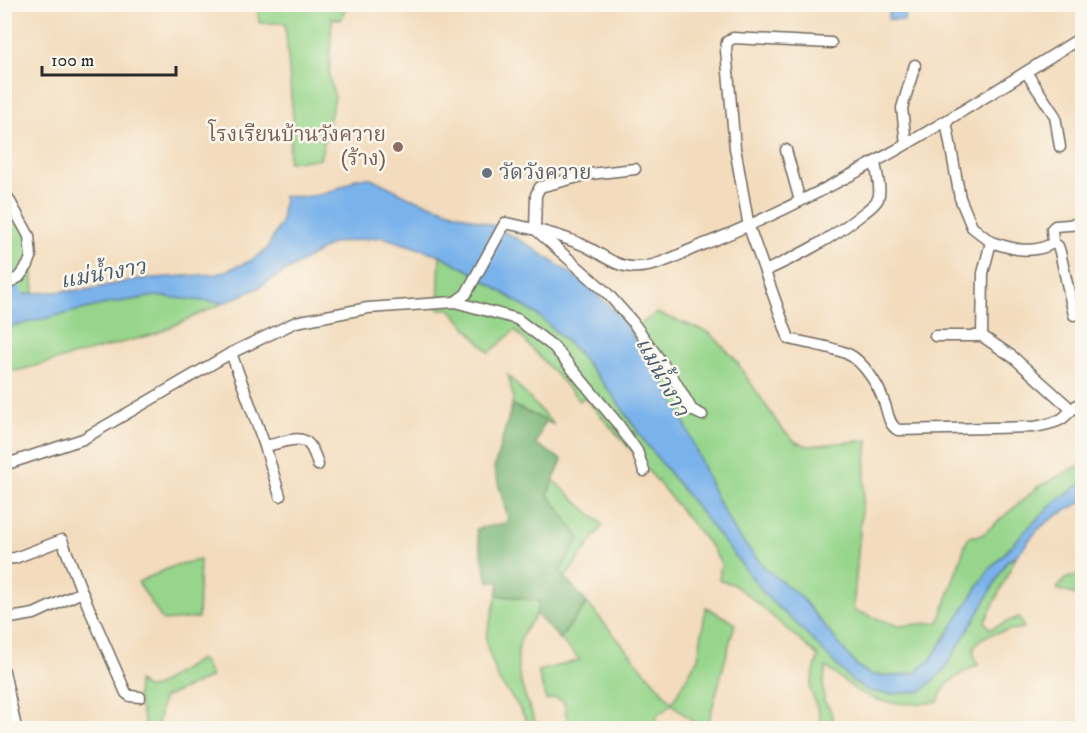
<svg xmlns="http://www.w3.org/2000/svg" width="1087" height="733" font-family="'IM FELL DW Pica','Noto Serif Thai',serif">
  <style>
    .green { fill: #96d58b; stroke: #60805b; stroke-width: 1.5 }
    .forest { fill: #78b677; stroke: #527051; stroke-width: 1.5 }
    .water { fill: #7ab3eb; stroke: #526f8b; stroke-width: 1.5 }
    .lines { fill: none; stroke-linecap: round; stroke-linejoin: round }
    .river { stroke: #7ab3eb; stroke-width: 16 }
    .street-casing { stroke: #71695e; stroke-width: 13 }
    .street { stroke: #fff; stroke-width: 10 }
    .education-dot { fill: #8d6e63; stroke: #fbf7ec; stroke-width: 2 }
    .worship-dot { fill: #6b7280; stroke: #fbf7ec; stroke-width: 2 }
    .labels { text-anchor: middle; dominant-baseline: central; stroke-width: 5; stroke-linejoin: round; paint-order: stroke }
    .education-label { font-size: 21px; fill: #785e54; stroke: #fbf7ec; text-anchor: end }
    .worship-label { font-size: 21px; fill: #5b616d; stroke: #fbf7ec; text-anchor: start }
    .water-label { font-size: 22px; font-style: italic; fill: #475b6e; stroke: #fbf7ec }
  </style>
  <rect width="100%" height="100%" fill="#fbf7ec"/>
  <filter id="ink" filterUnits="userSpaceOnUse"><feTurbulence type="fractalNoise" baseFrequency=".0167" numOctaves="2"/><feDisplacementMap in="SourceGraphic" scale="12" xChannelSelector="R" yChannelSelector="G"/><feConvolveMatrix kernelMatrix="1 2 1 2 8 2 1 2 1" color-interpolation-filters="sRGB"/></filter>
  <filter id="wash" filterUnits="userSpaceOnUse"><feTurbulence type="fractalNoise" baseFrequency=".008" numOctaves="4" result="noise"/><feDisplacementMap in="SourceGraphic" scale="24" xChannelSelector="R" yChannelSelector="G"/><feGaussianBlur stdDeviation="1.35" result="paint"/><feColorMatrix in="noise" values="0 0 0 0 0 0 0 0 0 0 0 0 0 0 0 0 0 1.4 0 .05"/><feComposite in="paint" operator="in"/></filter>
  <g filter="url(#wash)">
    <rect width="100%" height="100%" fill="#f3dcbd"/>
    <g class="green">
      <path d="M257,5h89l-5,15 -9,-2 -3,59 6,20 -15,62 -32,3 5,-43 -8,-96h-26z"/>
      <path d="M4,184l26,45 4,64 -29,5z"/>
      <path d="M440,255l28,15 71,46 36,34 37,44 33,48 124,157 31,27 51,54 18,11 23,3 30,-3 21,-20 32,-52 32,-58 9,-4 -31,65 5,7 29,-12 5,11c-20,3 -64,6 -46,37 -19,9 -34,17 -40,37 -19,2 -43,3 -61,-2 -19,-6 -35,-21 -51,-33l-3,19 1,15c8,8 10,16 8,27h-12v-11l-10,-29 8,-32 -69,-60 -17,-12 -13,-4 2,-16 -9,-16 -79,-96 -49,-55 -4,4 -65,-71 -26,23 -39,-44h-12z"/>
      <path d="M156,296l68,7 -69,31 -135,36 -15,2 -1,-44 102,-24z"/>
      <path d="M657,313l53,20 24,25 47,70 15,14 12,4 60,-6 -15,170 46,16 40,-4 29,-85 14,-2 56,-48 44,-23v19l-29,21 -25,24 -40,43 -58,90 -16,12 -16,3 -27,-1 -14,-9 -56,-69 -36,-29 -27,-32 -21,-36 -35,-83 -20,-38 -32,-48z"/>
      <path d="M508,375l46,50 -42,-20 1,-9z"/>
      <path d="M553,480l50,45 -38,53 -5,-6 -12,-78z"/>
      <path d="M200,560l-2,58 -35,3 -25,-39 38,-17z"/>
      <path d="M1082,573v24l-25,-8 8,-10z"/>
      <path d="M497,595l43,6c-1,4 -2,9 -4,13 -3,7 -10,13 -13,20 -14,29 3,67 15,94h-7l-16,-27 -16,-20 -12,-34 -1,-10z"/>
      <path d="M587,603l85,100 26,-45 8,-51 29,16 -28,105h-7l-28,-24 -15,12 -3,12h-85l-5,-26 -9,-4 -9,2 -8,-29 42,-11 -20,-21z"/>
      <path d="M200,659l4,3 7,15 -48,21 -6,30h-11l-9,-31 1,-16 8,7 9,-1z"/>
    </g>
    <path class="forest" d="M512,405l33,15 -9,24 26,16 -14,34 32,44 -20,34 27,31 -27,36 -24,-25 4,-13 -43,-6 2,-13 -11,-1 -12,-52 33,-7 -15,-54z"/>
    <g class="water">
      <path d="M890,5h16l-2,16 -16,-2z"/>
      <path d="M357,178h14l38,19 85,29 31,17 57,38 36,33 44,65 20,38 35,83 21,36 27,32 36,29 56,69 14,9 27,1 16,-3 16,-12 58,-90 40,-43 25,-24 29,-21v19c-14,7 -29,14 -41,25 -13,11 -18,27 -34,34l-32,58 -32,52 -21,20 -30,3 -23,-3 -18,-11 -52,-54 -30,-27 -124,-157 -33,-48 -37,-45 -36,-33 -71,-46 -28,-15 -58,-18 -49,6 -77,46 -32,14 -68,-7 -50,8 -101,24v-30l29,-5 52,-3 52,-11 80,-5 32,-13 17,-12 14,-27 3,-26c30,2 47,-1 73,-18z"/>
    </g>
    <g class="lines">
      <path class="river" d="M4,264l16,47"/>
    </g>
  </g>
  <g filter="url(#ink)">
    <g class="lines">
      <g class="street-casing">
        <g id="street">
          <path d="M831,43l-98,-5 -6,4 -1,8 9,98 14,79 40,112c17,4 44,8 59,15 15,7 31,32 36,48 4,9 4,23 14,28l136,-3c9,-2 21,-3 29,-9 7,-6 12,-12 19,-17"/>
          <path d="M1026,72l29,44 5,31"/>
          <path d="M946,121l14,77 12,29 19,15"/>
          <path d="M906,144l-4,-36 13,-43"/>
          <path d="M786,150l14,51"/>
          <path d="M635,169l-45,5 -50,13 -4,8 -1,34 72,64 25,28 43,60 17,29 10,5"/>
          <path d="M4,191l25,45 2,21 -3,8 -9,12 -15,9"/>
          <path d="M1053,243l5,3 2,6 14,63"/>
          <path d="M765,271c35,-16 66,-32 96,-56 5,-4 14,-10 17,-16 4,-10 -2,-27 -3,-37"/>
          <path d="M455,302l62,17 37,28 64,77 19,27 7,20"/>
          <path d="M935,336h47l31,21 58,52"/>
          <path d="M982,336l1,-63 8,-31c21,7 42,13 62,1l-1,-14 3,-3 27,-2"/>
          <path d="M231,353l34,93 15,50"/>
          <path d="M265,446c31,-6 43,-18 53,19"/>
          <path d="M4,465l79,-26 148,-86 65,-31 72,-14 87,-6 11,-8 39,-71c26,5 53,11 78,22 16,7 31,21 49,22 22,2 46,-12 65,-20 136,-53 262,-133 385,-210"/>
          <path d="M4,559l11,-1 47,-18 20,52 44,101 4,3 10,1"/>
          <path d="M4,619l30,-5 48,-22"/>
          <path d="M4,671l12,57"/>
        </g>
      </g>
      <use href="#street" class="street"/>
    </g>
  </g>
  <circle class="education-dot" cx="398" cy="147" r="6"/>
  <circle class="worship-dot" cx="487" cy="173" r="6"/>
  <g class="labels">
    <g class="education-label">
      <text x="386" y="135">โรงเรียนบ้านวังควาย<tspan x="386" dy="24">(ร้าง)</tspan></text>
    </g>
    <g class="worship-label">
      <text x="499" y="173">วัดวังควาย</text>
    </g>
    <g class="water-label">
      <text transform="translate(103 274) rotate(-10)">แม่น้ำงาว</text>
      <text transform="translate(662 377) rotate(61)">แม่น้ำงาว</text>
    </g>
  </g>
  <rect width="1087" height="733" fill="none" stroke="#fbf7ec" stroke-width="24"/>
  <path d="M42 66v9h134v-9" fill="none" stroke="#2b2b2b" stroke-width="3"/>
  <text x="51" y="66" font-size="18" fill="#2b2b2b" stroke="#fbf7ec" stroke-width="4.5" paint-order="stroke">100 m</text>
</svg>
